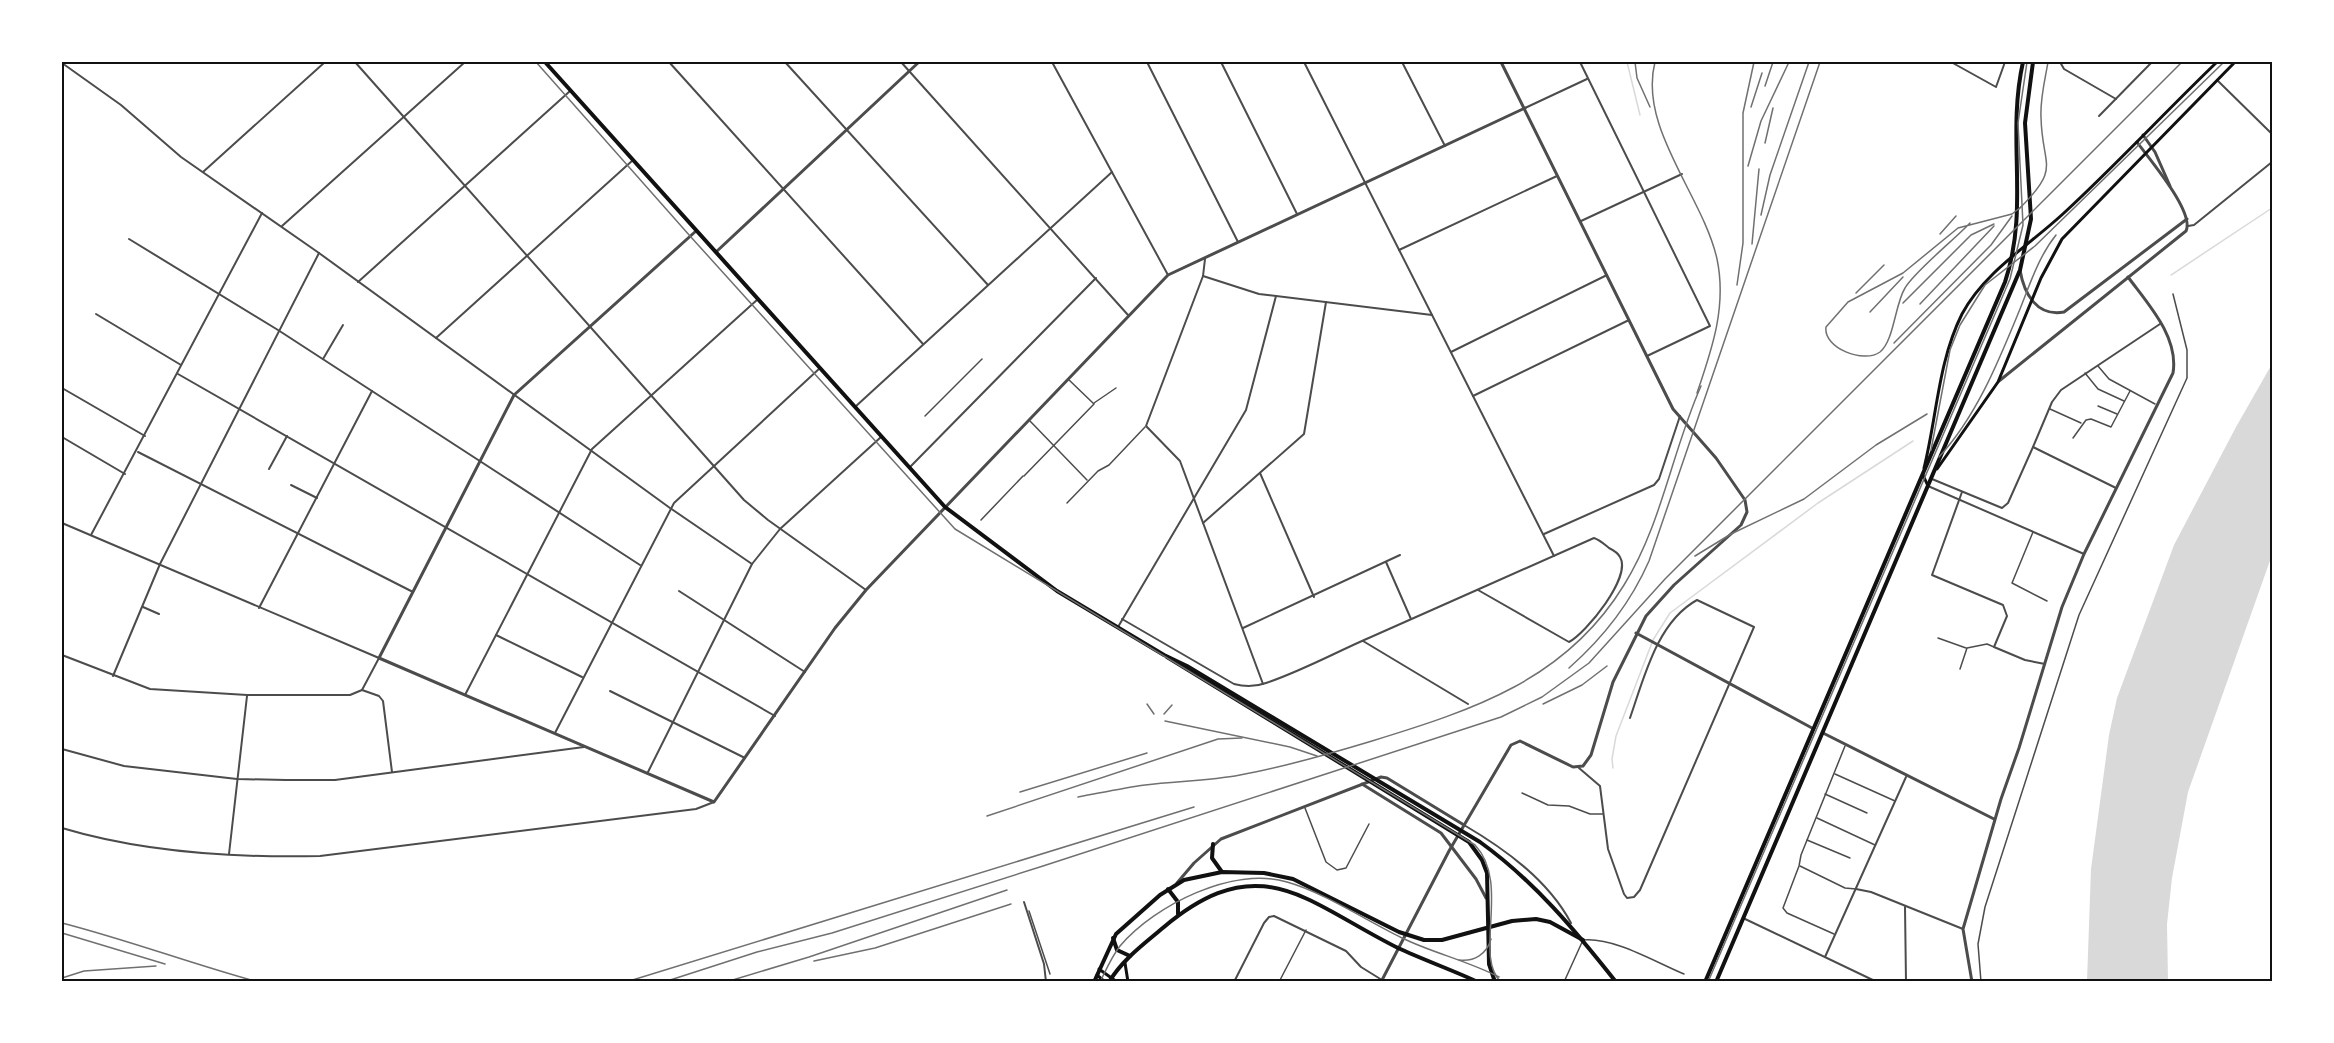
<svg xmlns="http://www.w3.org/2000/svg" width="2334" height="1043" font-family="'Varela Round',sans-serif">
  <style>
    .water { fill: #d9d9d9 }
    .lines { fill: none; stroke-linecap: round; stroke-linejoin: round }
    .stream { stroke: #d9d9d9; stroke-width: 1.5 }
    .service { stroke: #4c4c4c; stroke-width: 1.5 }
    .pedestrian { stroke: #4c4c4c; stroke-width: 1.5 }
    .minor { stroke: #4c4c4c; stroke-width: 2 }
    .tertiary { stroke: #4c4c4c; stroke-width: 3 }
    .secondary { stroke: #111; stroke-width: 3 }
    .primary { stroke: #111; stroke-width: 4 }
    .tram { stroke: #707070; stroke-width: 1.5 }
    .rail { stroke: #707070; stroke-width: 1.5 }
    .neatline { fill: none; stroke: #111; stroke-width: 2 }
  </style>
  <rect width="100%" height="100%" fill="#fff"/>
  <path class="water" d="M2272,364v191l-84,237 -16,86 -5,46 1,57h-81l4,-112 18,-134 8,-37 57,-153 62,-118z"/>
  <g class="lines">
    <g class="stream">
      <path d="M1627,62l13,53"/>
      <path d="M2171,275l101,-67"/>
      <path d="M1613,768l-1,-9 4,-23 37,-96 17,-27 148,-110 95,-62"/>
    </g>
    <g class="service">
      <path d="M2098,366l11,13 46,25"/>
      <path d="M2085,373l13,16 26,12"/>
      <path d="M1094,403l22,-15"/>
      <path d="M2098,406l19,8"/>
      <path d="M2050,409l31,14"/>
      <path d="M925,416l57,-57"/>
      <path d="M1030,421l57,59"/>
      <path d="M2073,438l13,-18 5,-1 20,8 19,-36"/>
      <path d="M1024,476l70,-72 -26,-25"/>
      <path d="M1067,503l31,-32 11,-6 36,-38"/>
      <path d="M1938,638l28,10"/>
      <path d="M1960,669l7,-21 20,-4 7,3"/>
      <path d="M1835,774l60,27"/>
      <path d="M1522,793l26,12 21,1 21,8h13"/>
      <path d="M1305,808l21,54 11,8 9,-2 23,-44"/>
      <path d="M1817,818l58,27"/>
      <path d="M1800,866l45,22 11,1"/>
      <path d="M1834,934l-47,-21 -4,-5 16,-42 2,-11 44,-109"/>
      <path d="M1279,982l27,-52"/>
      <path d="M1564,982l19,-42c31,-3 72,22 101,34"/>
    </g>
    <g class="pedestrian">
      <path d="M981,520l42,-44"/>
      <path d="M2033,532l-21,51 35,18"/>
      <path d="M1825,794l42,19"/>
      <path d="M1807,840l43,18"/>
      <path d="M1029,911l21,63"/>
      <path d="M1981,982l-3,-38 7,-37 94,-292 108,-237v-28l-14,-56"/>
    </g>
    <g class="minor">
      <path d="M355,62l389,438 24,20 98,70"/>
      <path d="M669,62l254,282"/>
      <path d="M785,62l203,223"/>
      <path d="M901,62l227,253"/>
      <path d="M1052,62l116,213"/>
      <path d="M1147,62l91,180"/>
      <path d="M1221,62l76,152"/>
      <path d="M1304,62l250,494"/>
      <path d="M1402,62l43,84"/>
      <path d="M1580,62l130,264 -63,30"/>
      <path d="M1951,62l45,25 9,-25"/>
      <path d="M2060,62l4,7 52,30"/>
      <path d="M62,63l59,42 60,52 138,96 351,255 82,56"/>
      <path d="M2217,80l55,54"/>
      <path d="M1525,108l62,-29"/>
      <path d="M2099,116l53,-54"/>
      <path d="M203,172l122,-110"/>
      <path d="M1581,221l101,-47"/>
      <path d="M282,226l183,-164"/>
      <path d="M2188,226l6,-1 78,-63"/>
      <path d="M129,239l149,91 362,235"/>
      <path d="M1399,250l158,-74"/>
      <path d="M1205,259l-2,17 -57,150 34,35 83,223"/>
      <path d="M1203,276l56,18 173,21"/>
      <path d="M358,282l212,-191"/>
      <path d="M96,314l85,51"/>
      <path d="M436,338l197,-178"/>
      <path d="M1451,352l156,-77"/>
      <path d="M323,359l20,-34"/>
      <path d="M178,374l597,342"/>
      <path d="M62,388l83,48"/>
      <path d="M1473,396l156,-76"/>
      <path d="M855,407l257,-235"/>
      <path d="M62,437l63,37"/>
      <path d="M2033,447l19,-45 9,-12 99,-66"/>
      <path d="M138,452l275,140"/>
      <path d="M911,466l185,-188"/>
      <path d="M269,469l18,-33"/>
      <path d="M1260,473l54,124"/>
      <path d="M1932,479l70,29 6,-5 25,-56 83,41"/>
      <path d="M291,485l26,13"/>
      <path d="M1928,486l156,68"/>
      <path d="M1962,492l-30,83 71,30 4,11 -13,31 31,13 20,4"/>
      <path d="M62,523l317,135 -17,32"/>
      <path d="M1203,523l101,-89 22,-132"/>
      <path d="M1544,534l110,-49 5,-6 21,-63"/>
      <path d="M91,535l171,-322"/>
      <path d="M1386,562l25,57"/>
      <path d="M679,591l126,81"/>
      <path d="M143,607l16,7"/>
      <path d="M259,608l113,-217"/>
      <path d="M1122,619l112,65c11,3 21,3 32,-1 36,-12 70,-31 105,-46 74,-33 149,-66 223,-99 6,2 10,6 15,10 4,2 9,5 11,9 12,20 -34,76 -51,85l-91,-52"/>
      <path d="M1118,627l128,-217 30,-114"/>
      <path d="M1243,628l157,-73"/>
      <path d="M496,635l86,42"/>
      <path d="M1363,641l105,63"/>
      <path d="M62,655l88,34 97,6h103l12,-5"/>
      <path d="M113,676l47,-112 159,-311"/>
      <path d="M362,690l17,6 4,5 9,71"/>
      <path d="M610,691l135,67"/>
      <path d="M465,695l127,-246 166,-150"/>
      <path d="M555,733l119,-230 146,-135"/>
      <path d="M62,749l62,17 113,13 49,1h49l249,-33"/>
      <path d="M1579,768l21,18 8,63 16,45 3,4 7,-1 6,-7 114,-263 -57,-27c-40,22 -53,78 -67,118"/>
      <path d="M648,772l104,-208 28,-35 101,-92"/>
      <path d="M1464,825c41,24 84,55 107,98"/>
      <path d="M62,828c80,24 174,30 258,28l376,-47 18,-7"/>
      <path d="M229,854l18,-158"/>
      <path d="M1856,889l15,3 92,37"/>
      <path d="M1024,902l20,62 2,18"/>
      <path d="M1905,907l1,75"/>
      <path d="M1743,918l134,64"/>
      <path d="M1825,957l81,-180"/>
      <path d="M1234,982l30,-59 5,-6 5,-1 72,35 15,16 21,13"/>
    </g>
    <g class="tertiary">
      <path d="M2143,135l12,17 15,34"/>
      <path d="M696,231l-182,164 -135,263 335,144 121,-174 31,-38 302,-315 357,-167"/>
      <path d="M716,252l203,-190"/>
      <path d="M2020,270c4,24 17,47 44,42l123,-93"/>
      <path d="M1999,381l187,-150c9,-19 -37,-72 -49,-89"/>
      <path d="M1636,633l176,95"/>
      <path d="M1823,733l171,86"/>
      <path d="M1362,784l79,49 35,46 10,19"/>
      <path d="M1177,883l17,-20 27,-24 160,-62 6,1 77,47"/>
      <path d="M1381,982l68,-131 62,-106 9,-4 53,26 10,-1 8,-11 22,-73 33,-66 28,-31 67,-60 6,-13 -2,-12 -29,-42 -43,-49 -172,-347"/>
      <path d="M1972,982l-9,-53 38,-130 18,-51 43,-141 22,-53 89,-181c6,-36 -25,-69 -45,-96"/>
    </g>
    <g class="secondary">
      <path d="M1924,468c13,-52 14,-106 38,-154 23,-43 69,-70 103,-102 52,-48 101,-101 152,-150"/>
      <path d="M1937,469l61,-87 43,-104 21,-39 173,-177"/>
      <path d="M1923,475l5,11"/>
      <path d="M1125,963l3,19"/>
      <path d="M1099,969l18,13"/>
      <path d="M1097,975l8,7"/>
    </g>
    <g class="primary">
      <path d="M545,62l400,445 112,84 107,64 23,11 293,176c54,39 95,88 136,140"/>
      <path d="M1167,657l302,185 13,18 5,13 2,91 6,18"/>
      <path d="M1213,844l-1,14 10,14"/>
      <path d="M1168,889l10,13v12"/>
      <path d="M1113,938l4,12 13,6"/>
      <path d="M1094,982l22,-48 44,-39 24,-15 38,-8 42,1 29,6 106,53 25,8h18l70,-19 24,-2 14,3 33,18"/>
      <path d="M1109,982c14,-23 35,-38 55,-55 97,-81 142,-25 234,21 26,12 54,22 80,34"/>
      <path d="M1705,982l300,-700c25,-75 1,-144 18,-220"/>
      <path d="M1716,982l304,-712 11,-51 -6,-96 8,-61"/>
    </g>
    <g class="tram">
      <path d="M536,62l154,174 265,293 520,316c36,38 -2,111 26,137"/>
      <path d="M2019,209c43,-43 23,-41 22,-92 -1,-18 4,-37 7,-55"/>
      <path d="M1970,223c-15,16 -56,49 -65,65 -10,16 -11,53 -25,64 -16,12 -57,-4 -54,-25l22,-25 55,-29 55,-45 54,-14 9,-7"/>
      <path d="M1940,234l16,-18"/>
      <path d="M1856,293l28,-28"/>
      <path d="M1903,303l68,-68 23,-11"/>
      <path d="M1920,304l74,-78"/>
      <path d="M1870,312l33,-35"/>
      <path d="M1894,343l97,-98 21,-29"/>
      <path d="M1931,450l19,-100 10,-25 25,-40 50,-39 189,-184"/>
      <path d="M1939,457c38,-41 60,-97 81,-148 10,-25 19,-53 36,-74"/>
      <path d="M1459,960c15,2 28,-6 32,-21"/>
      <path d="M1100,982c6,-12 12,-26 20,-36 35,-41 113,-80 167,-64 36,10 80,39 115,56 31,15 66,23 97,39"/>
      <path d="M1708,982l302,-703 13,-54 -5,-102 9,-61"/>
    </g>
    <g class="rail">
      <path d="M1635,62l2,16 13,29"/>
      <path d="M1655,62c-17,66 48,134 62,197 10,47 -5,90 -20,134"/>
      <path d="M1765,86l8,-24"/>
      <path d="M1751,107l11,-34"/>
      <path d="M1765,143l8,-35"/>
      <path d="M1748,166l13,-45 28,-59"/>
      <path d="M1761,215l9,-40 39,-113"/>
      <path d="M1752,244l7,-75"/>
      <path d="M1737,285l6,-42v-130l11,-51"/>
      <path d="M1695,556l36,-22 73,-35 72,-54 51,-31"/>
      <path d="M1569,668c34,-30 62,-66 80,-107l171,-499"/>
      <path d="M1147,704l7,10"/>
      <path d="M1543,704l39,-19 25,-19"/>
      <path d="M1164,714l8,-9"/>
      <path d="M1165,721l125,26 27,9"/>
      <path d="M1020,792l127,-39"/>
      <path d="M1078,797c22,-4 45,-9 67,-12 32,-4 64,-4 95,-10 45,-8 89,-21 132,-34 101,-31 194,-61 252,-156 38,-61 48,-134 77,-199"/>
      <path d="M987,816l231,-77 24,-1"/>
      <path d="M62,923c66,17 130,41 196,59"/>
      <path d="M62,933l103,31"/>
      <path d="M814,961l61,-13 136,-44"/>
      <path d="M62,978l22,-7 72,-5"/>
      <path d="M626,982l568,-175"/>
      <path d="M664,982l93,-30 75,-19 211,-67 458,-149 41,-20 47,-34 76,-84 517,-517"/>
      <path d="M726,982l83,-25 198,-67"/>
    </g>
  </g>
  <rect width="2334" height="1043" fill="none" stroke="#ffffff" stroke-width="126"/>
  <rect x="63" y="63" width="2208" height="917" class="neatline"/>
</svg>
